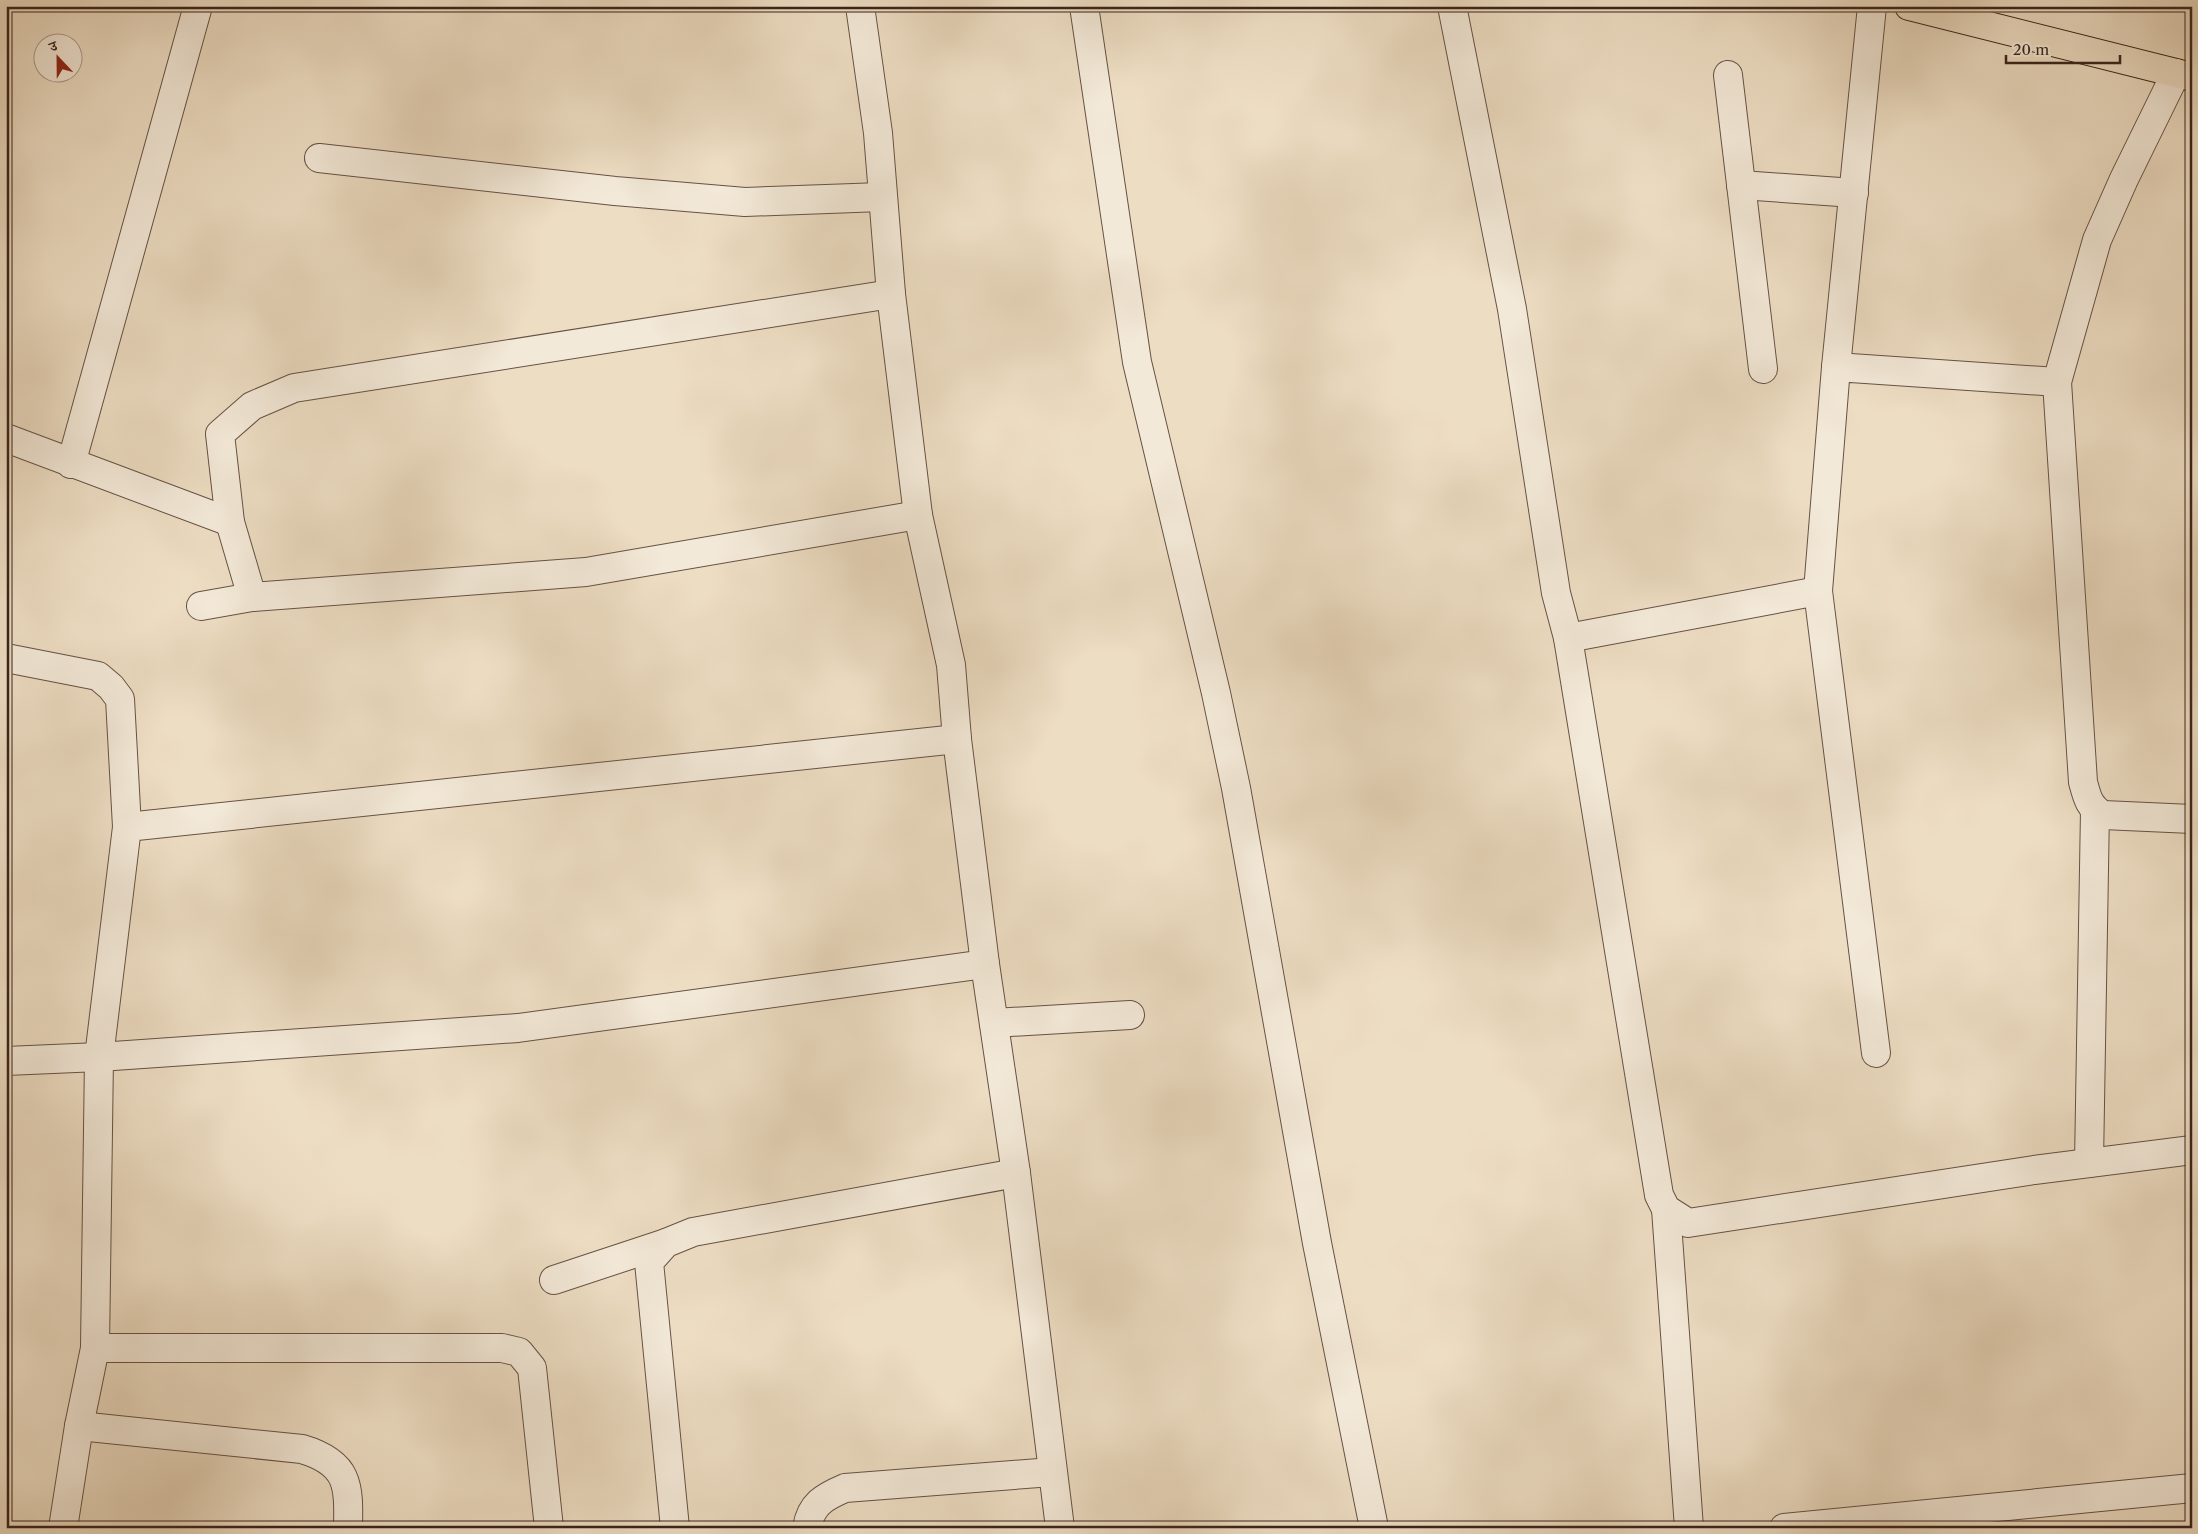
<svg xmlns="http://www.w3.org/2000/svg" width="2198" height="1534" font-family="'Libre Caslon Text','Noto Serif Devanagari',serif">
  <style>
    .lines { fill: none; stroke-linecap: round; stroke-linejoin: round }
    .minor-casing { stroke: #665245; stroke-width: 30 }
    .major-casing { stroke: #39241b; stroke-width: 30 }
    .minor { stroke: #f3e9d8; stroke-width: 28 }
    .major { stroke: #edddc3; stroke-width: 28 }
  </style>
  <rect width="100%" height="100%" fill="#edddc3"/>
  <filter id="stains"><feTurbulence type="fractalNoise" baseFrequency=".004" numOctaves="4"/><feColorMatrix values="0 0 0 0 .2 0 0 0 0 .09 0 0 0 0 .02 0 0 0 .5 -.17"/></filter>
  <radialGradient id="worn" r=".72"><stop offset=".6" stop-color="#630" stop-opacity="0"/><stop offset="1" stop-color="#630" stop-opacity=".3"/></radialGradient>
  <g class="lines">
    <g class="minor-casing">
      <g id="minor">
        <path d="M860,6l18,127 13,161 27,221 33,150 6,74 28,225 31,209 44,355"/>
        <path d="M1084,6l53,356 79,331 20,95 81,455 57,285"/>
        <path d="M1452,6l60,303 44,284 12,45 91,557 7,14 22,14 346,-53 158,-20"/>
        <path d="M1728,75l35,294"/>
        <path d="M319,158l296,33 130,11 137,-5"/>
        <path d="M1741,185l113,8"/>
        <path d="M1836,367l36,-361"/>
        <path d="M2057,382l26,400c4,15 6,25 20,33l89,4"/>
        <path d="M6,438l224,84"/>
        <path d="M71,464l127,-458"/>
        <path d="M252,597l-22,-75 -10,-88 32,-28 42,-18 597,-94"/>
        <path d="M201,606l51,-9 334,-25 332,-57"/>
        <path d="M1568,638l250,-47"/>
        <path d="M6,658l92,18 13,11 9,12 7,128"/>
        <path d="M994,1023l136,-8"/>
        <path d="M1876,1053l-58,-462 18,-224 221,15 40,-142 27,-61 52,-106"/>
        <path d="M6,1061l93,-4 419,-29 467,-64"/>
        <path d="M2089,1163l6,-353"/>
        <path d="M1666,1209l23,319"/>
        <path d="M554,1280l112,-37"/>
        <path d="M95,1348h407l17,4 13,16 17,160"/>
        <path d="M79,1426l223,23c47,14 47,36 46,79"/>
        <path d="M63,1528l16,-102 16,-78 4,-291 28,-230 830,-88"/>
        <path d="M675,1528l-26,-266 17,-19 27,-11 323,-59"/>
        <path d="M807,1528c4,-24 17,-31 38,-40l207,-16"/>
        <path d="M1784,1528l408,-40"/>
      </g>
    </g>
    <g class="major-casing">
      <path id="major" d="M1909,6l283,71"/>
    </g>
    <use href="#minor" class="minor"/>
    <use href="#major" class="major"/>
  </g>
  <rect width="2198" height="1534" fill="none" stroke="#edddc3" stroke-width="25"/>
  <rect x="8" y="8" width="2183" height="1519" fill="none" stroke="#39241b" stroke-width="2.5"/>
  <rect x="12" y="12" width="2173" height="1509" fill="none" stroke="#39241b"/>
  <g transform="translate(58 58) rotate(338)"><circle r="24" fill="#f3e9d8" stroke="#a99a8c"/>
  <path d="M0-4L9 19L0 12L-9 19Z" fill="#8f2418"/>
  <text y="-8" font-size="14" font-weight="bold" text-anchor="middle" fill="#39241b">उ</text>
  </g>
  <path d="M2006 55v8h114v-8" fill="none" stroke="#39241b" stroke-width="2.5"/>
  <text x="2013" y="55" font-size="15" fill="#39241b" stroke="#f3e9d8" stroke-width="4" paint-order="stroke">20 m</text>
  <rect width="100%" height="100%" filter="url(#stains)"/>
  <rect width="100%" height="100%" fill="url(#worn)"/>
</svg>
